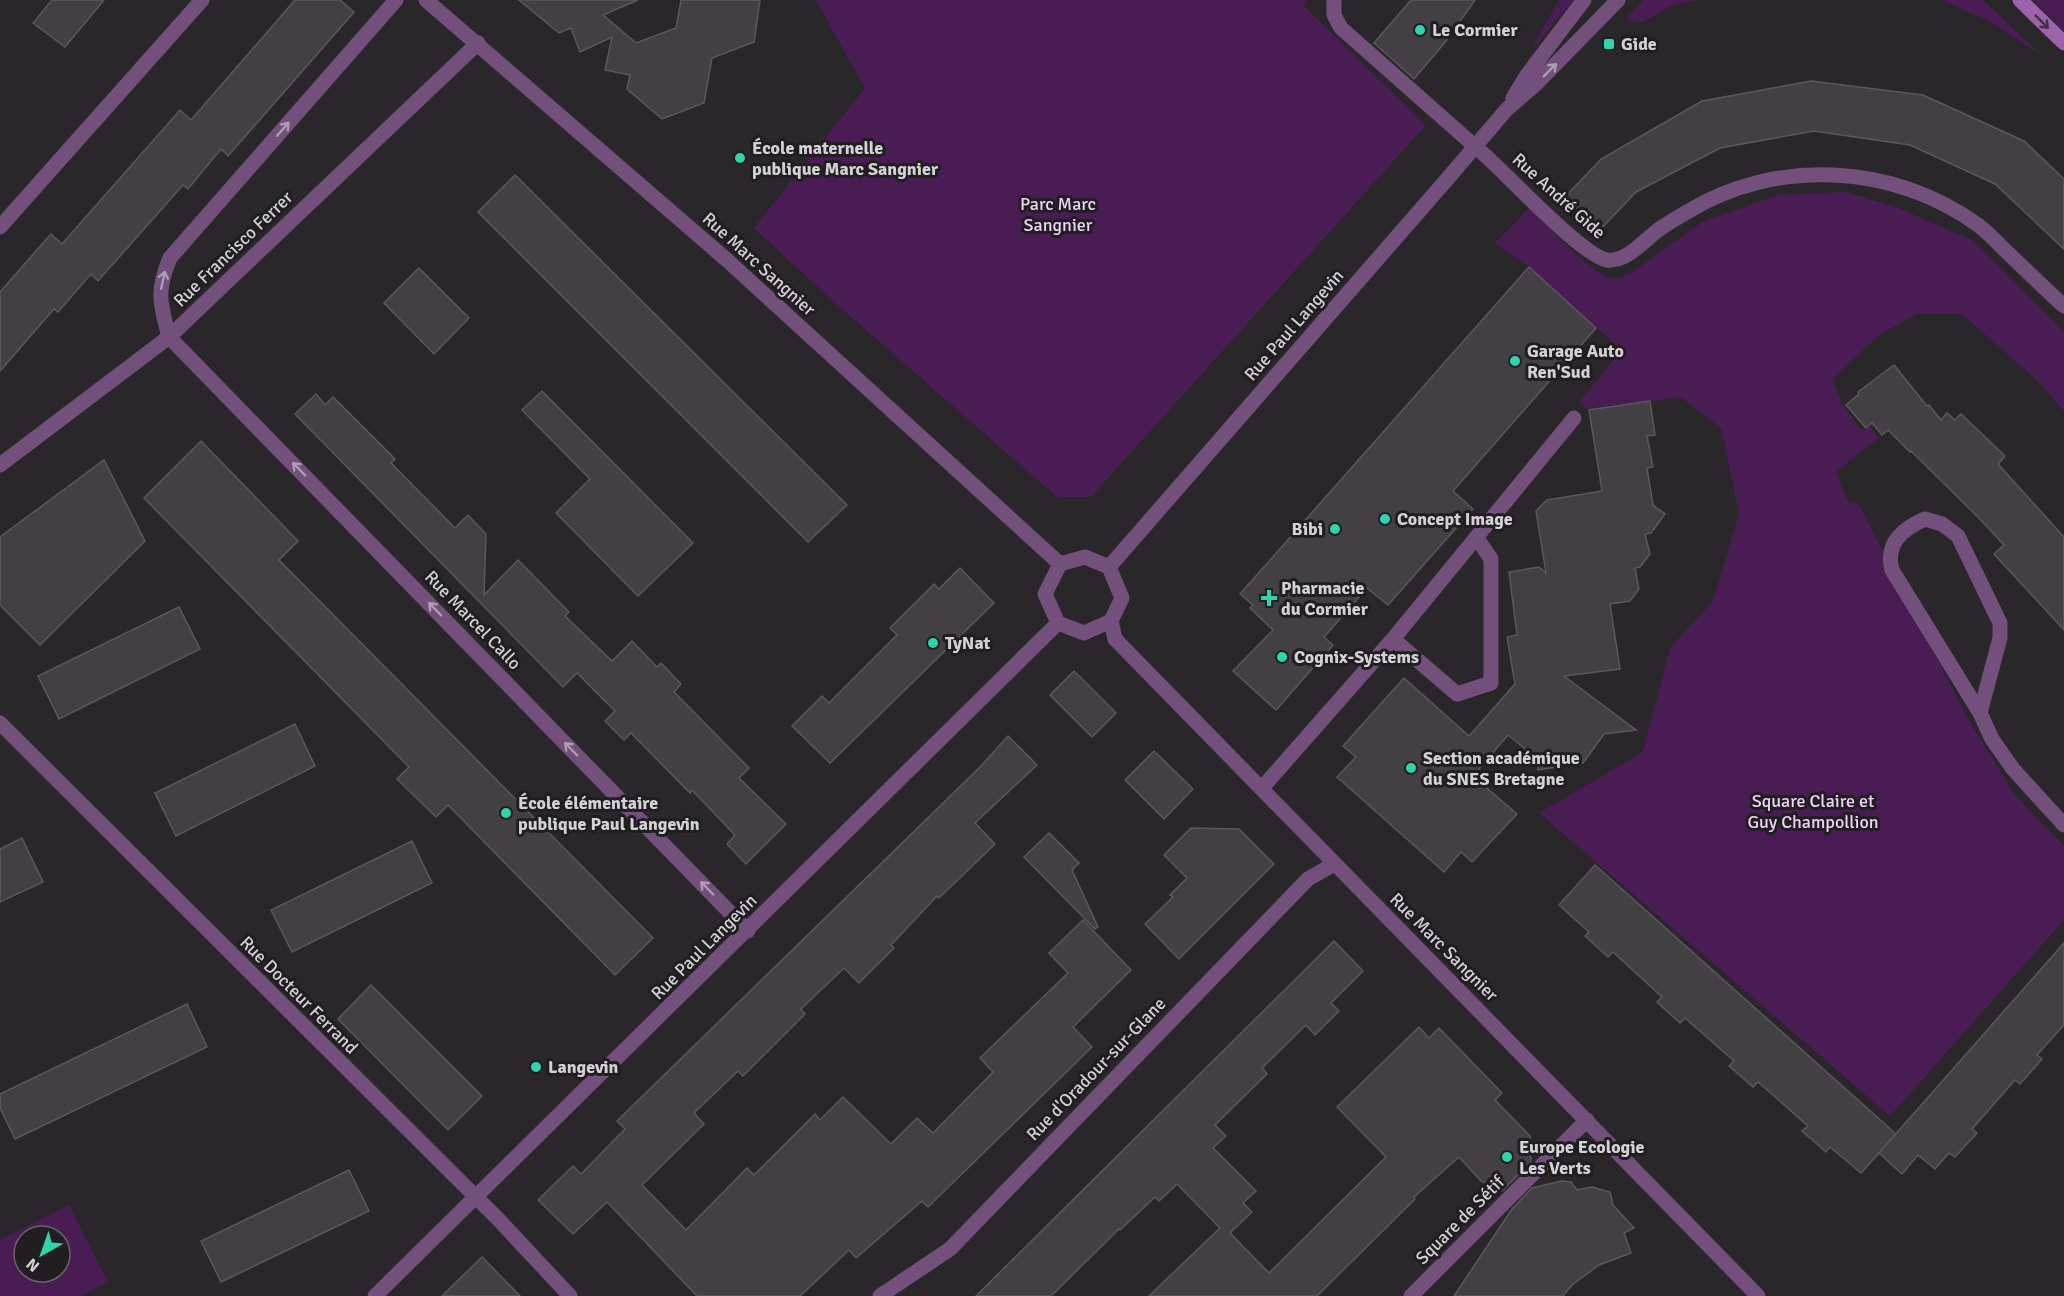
<svg xmlns="http://www.w3.org/2000/svg" width="2064" height="1296" font-family="Signika,sans-serif">
  <style>
    .green { fill: #491d54; fill-rule: evenodd }
    .building { fill: #434044; stroke: #5b585c; stroke-width: 1.5 }
    .lines { fill: none; stroke-linecap: round; stroke-linejoin: round }
    .service { stroke: #734f7c; stroke-width: 15 }
    .minor { stroke: #734f7c; stroke-width: 15 }
    .tertiary { stroke: #734f7c; stroke-width: 15 }
    .secondary { stroke: #9c62ab; stroke-width: 15 }
    .oneway { stroke: #45324a }
    .oneway2 { stroke: #ad9db1 }
    .poi-dot { fill: #30d4aa; stroke: #201e21; stroke-width: 2 }
    .labels { text-anchor: middle; dominant-baseline: central; stroke-width: 6; stroke-linejoin: round; paint-order: stroke }
    .poi-label { font-size: 18px; font-weight: bold; fill: #d3d1d4; stroke: #201e21; text-anchor: start }
    .street-label { font-size: 18px; fill: #d3d1d4; stroke: #201e21 }
    .park-label { font-size: 18px; fill: #f0d1f8; stroke: #201e21 }
  </style>
  <rect width="100%" height="100%" fill="#2a272b"/>
  <g class="green">
    <path d="M816,0h491l-3,6 122,119 -335,372h-34l-224,-196 -79,-73 111,-140z"/>
    <path d="M1559,0h18c-4,8 -13,9 -18,16 -9,10 -15,21 -25,31l1,-5z"/>
    <path d="M1644,0h53c-9,2 -19,4 -28,7 -13,5 -29,24 -42,11z"/>
    <path d="M1942,0h41l58,55 -50,-33z"/>
    <path d="M2033,0h31v31z"/>
    <path d="M1847,192l51,16 76,33 90,91v79l-25,-29 -77,-68h-45l-38,21 -46,44 8,24 21,28 8,-5 8,12 -42,34 12,31 11,1 109,215 46,75 50,52v74l-174,196 -351,-303 104,-61 27,-104 43,-47 26,-87 -18,-86 -40,-31 -92,13 -10,-8 43,-52 -93,-83 -34,-24 34,-35c17,16 62,66 82,70 7,1 13,-2 19,-4l72,-52 79,-28z"/>
    <path d="M69,1205l39,77 -26,14h-82v-56zM24,1236h36v36h-36z"/>
  </g>
  <g class="building">
    <path d="M52,0h52l-39,47 -32,-24z"/>
    <path d="M295,0h45l14,12 -126,144 -7,-7 -33,40 -5,-4 -85,96 -7,-7 -33,38 -4,-3 -54,62v-79l51,-58 11,10 118,-134 11,10z"/>
    <path d="M519,0h119l-35,15 33,28 40,-15 5,-28h79l-6,42 -42,16 -8,45 -42,16 -35,-30 3,-14 -25,-5 7,-33 -32,15 -9,-24 -12,5z"/>
    <path d="M1411,0h64l-29,41 -32,38 -40,-36z"/>
    <path d="M1811,81l112,14 101,46 40,38v70l-69,-65 -85,-39 -96,-14 -94,17 -84,44 -37,39 -34,-34 36,-38 101,-58z"/>
    <path d="M515,175l332,330 -39,37 -330,-330z"/>
    <path d="M1529,267l67,61 -143,163 20,18 -85,96 -21,-17 -43,49 9,8 -57,65 -43,-39 40,-41 -23,-22 3,-3 -13,-11z"/>
    <path d="M419,268l50,50 -35,36 -50,-51z"/>
    <path d="M1894,365l33,41 2,-1 12,15 6,-7 8,7 6,-6 44,42 -7,8 66,73v93l-70,-76 10,-9 -27,-29 -66,-65 -1,1 -22,-22 -6,5 -10,-12 -6,5 -20,-23 13,-11 -1,-2z"/>
    <path d="M542,391l151,152 -55,53 -82,-83 34,-34 -68,-69z"/>
    <path d="M316,394l9,11 8,-8 62,62 -4,4 64,65 13,-13 18,19 -2,61 34,-35 51,52 -4,4 47,45 20,-20 25,26 4,-4 20,21 -7,8 75,76 -10,10 47,46 -40,40 -19,-20 8,-9 -43,-45 -2,3 -59,-60 -7,7 -19,-19 10,-10 -38,-38 -14,14 -268,-273z"/>
    <path d="M1650,401l5,34 -8,1 6,31 -6,1 6,37 12,9 -14,19 -6,1 5,20 -10,13 -5,1 4,21 -9,12 -20,3 10,65 -56,7 72,54 -32,4 -21,29 -45,7 -1,-11 -29,-24 -35,41 44,38 -45,48 -11,-10 -17,20 -107,-95 19,-20 -13,-11 61,-68 65,58 24,-27 22,-25 -8,-47 10,-2 -8,-63 30,-5 7,6 -10,-62 11,-11 55,-9 -13,-81z"/>
    <path d="M201,441l97,100 -19,19 374,378 -38,37 -167,-170 -12,12 -39,-38 12,-12 -265,-269z"/>
    <path d="M104,460l41,81 -105,104 -40,-40v-68z"/>
    <path d="M960,568l34,35 -164,160 -38,-37 30,-30 7,7 68,-68 -7,-7 44,-44 5,5z"/>
    <path d="M179,607l21,42 -141,70 -21,-43z"/>
    <path d="M1074,671l42,42 -24,24 -42,-42z"/>
    <path d="M295,724l20,42 -139,70 -21,-43z"/>
    <path d="M1008,736l29,29 -62,58 20,21 -56,54 -2,-2 -46,49 3,3 -35,35 -15,-15 -43,41 4,5 -62,62 -5,-5 -44,42 10,11 -62,61 44,45 61,-62 7,7 61,-61 5,6 23,-23 48,47 26,-26 16,15 60,-61 -13,-14 88,-85 -19,-20 34,-33 48,50 -58,57 19,20 -164,160 -6,-6 -66,57 -7,-8 -49,46h-103l-90,-94 -34,32 -35,-34 35,-34 8,8 44,-45 -8,-8 363,-354z"/>
    <path d="M1154,751l39,38 -29,30 -39,-39z"/>
    <path d="M1191,828l48,1 35,35 -95,95 -34,-35 28,-27 -3,-2 17,-17 -23,-23z"/>
    <path d="M1049,833l30,30 -7,7 26,57 -3,2 -71,-72z"/>
    <path d="M22,838l21,44 -43,20v-53z"/>
    <path d="M412,841l20,42 -140,69 -21,-42z"/>
    <path d="M1595,865l301,269 -35,39 -31,-26 -4,5 -24,-21 6,-5 -50,-44 -5,5 -24,-21 5,-5 -49,-43 -5,5 -23,-21 5,-5 -49,-45 -5,5 -23,-21 4,-4 -30,-27z"/>
    <path d="M1334,941l29,30 -32,32 8,8 -24,24 -9,-10 -44,43 5,6 -52,51 11,11 -13,12 43,43 -13,12 9,9 -22,21 39,40 117,-116 -49,-50 82,-80 10,11 10,-10 63,65 -7,7 35,36 1,26 -29,29 -21,-10 -22,-24 -45,40 1,2 -98,97h-168l71,-68 -43,-44 -18,17 -4,-4 -35,33 -1,-1 -68,67h-75z"/>
    <path d="M2064,943v82l-27,30 5,4 -22,25 -5,-4 -43,49 5,4 -22,24 -6,-4 -14,16 -17,-14 -16,19 -23,-21z"/>
    <path d="M371,985l111,111 -34,34 -110,-111z"/>
    <path d="M187,1004l20,43 -192,92 -15,-31v-14z"/>
    <path d="M349,1170l20,41 -148,71 -20,-41z"/>
    <path d="M1562,1181l9,1 6,8 15,-3 18,5 3,13 21,23 -10,5 7,20 -32,12 -27,20 -9,11h-109l58,-87 20,-21z"/>
    <path d="M482,1257l38,39h-78z"/>
  </g>
  <g class="lines">
    <g class="service">
      <path d="M0,227l202,-227"/>
      <path d="M169,337c-9,-34 -13,-46 1,-79l226,-258"/>
    </g>
    <g class="minor">
      <path d="M426,0l302,261 332,303"/>
      <path d="M1334,0v15l7,13c48,43 97,86 146,129 22,20 96,99 120,103 20,2 35,-18 50,-29 9,-7 20,-13 30,-19 90,-55 207,-48 291,13 11,8 20,19 30,28 19,18 37,36 56,53"/>
      <path d="M169,337l579,594"/>
      <path d="M0,465l169,-128 309,-294"/>
      <path d="M1111,621l4,18 643,657"/>
      <path d="M1393,639l64,55 34,-11v-124l-14,-21"/>
      <path d="M1980,713l20,-75v-15l-42,-87 -16,-12 -17,-5c-23,10 -40,25 -33,51l88,143 12,26 21,30 51,56"/>
      <path d="M0,723l498,496 72,77"/>
      <path d="M1262,788l131,-149 181,-221"/>
      <path d="M880,1296l70,-47 358,-370 26,-15"/>
      <path d="M1411,1296l176,-176"/>
    </g>
    <g class="tertiary">
      <path d="M1513,98l14,-23 57,-75"/>
      <path d="M1085,557l24,10 13,31 -11,23 -27,12 -26,-10 -13,-29 15,-30z"/>
      <path d="M1109,567l340,-390 58,-68 30,-26 81,-83"/>
      <path d="M375,1296l683,-673"/>
    </g>
    <path class="secondary" d="M2020,0l44,43"/>
  </g>
  <defs><path id="oneway-shaft" d="M-6 0H5M1.5-3L5.5 0L1.5 3" fill="none" stroke-width="1.6" stroke-linecap="round" stroke-linejoin="round" transform="scale(1.5)"/></defs>
  <use class="oneway" href="#oneway-shaft" transform="translate(2042 22) rotate(45)"/>
  <g class="oneway2">
    <use href="#oneway-shaft" transform="translate(1550 70) rotate(-45)"/>
    <use href="#oneway-shaft" transform="translate(283 129) rotate(-49)"/>
    <use href="#oneway-shaft" transform="translate(163 280) rotate(-78)"/>
    <use href="#oneway-shaft" transform="translate(299 469) rotate(-134)"/>
    <use href="#oneway-shaft" transform="translate(435 609) rotate(-134)"/>
    <use href="#oneway-shaft" transform="translate(571 749) rotate(-134)"/>
    <use href="#oneway-shaft" transform="translate(707 888) rotate(-134)"/>
  </g>
  <g class="poi-dot">
    <circle cx="1420" cy="30" r="6"/>
    <rect x="1603" y="38" width="12" height="12" rx="3"/>
    <circle cx="740" cy="158" r="6"/>
    <circle cx="1515" cy="361" r="6"/>
    <circle cx="1385" cy="519" r="6"/>
    <circle cx="1335" cy="529" r="6"/>
    <path d="M1266 589h6v6h6v6h-6v6h-6v-6h-6v-6h6z"/>
    <circle cx="933" cy="643" r="6"/>
    <circle cx="1282" cy="657" r="6"/>
    <circle cx="1411" cy="768" r="6"/>
    <circle cx="506" cy="813" r="6"/>
    <circle cx="536" cy="1067" r="6"/>
    <circle cx="1507" cy="1157" r="6"/>
  </g>
  <g class="labels">
    <g class="poi-label">
      <text x="1432" y="30">Le Cormier</text>
      <text x="1621" y="44">Gide</text>
      <text x="752" y="148">École maternelle<tspan x="752" dy="21">publique Marc Sangnier</tspan></text>
      <text x="1527" y="351">Garage Auto<tspan x="1527" dy="21">Ren'Sud</tspan></text>
      <text x="1397" y="519">Concept Image</text>
      <text x="1323" y="529" text-anchor="end">Bibi</text>
      <text x="1281" y="588">Pharmacie<tspan x="1281" dy="21">du Cormier</tspan></text>
      <text x="945" y="643">TyNat</text>
      <text x="1294" y="657">Cognix-Systems</text>
      <text x="1423" y="758">Section académique<tspan x="1423" dy="21">du SNES Bretagne</tspan></text>
      <text x="518" y="803">École élémentaire<tspan x="518" dy="21">publique Paul Langevin</tspan></text>
      <text x="548" y="1067">Langevin</text>
      <text x="1519" y="1147">Europe Ecologie<tspan x="1519" dy="21">Les Verts</tspan></text>
    </g>
    <g class="street-label">
      <text transform="translate(1559 196) rotate(42)">Rue André Gide</text>
      <text transform="translate(233 249) rotate(-44)">Rue Francisco Ferrer</text>
      <text transform="translate(759 264) rotate(42)">Rue Marc Sangnier</text>
      <text transform="translate(1294 325) rotate(-49)">Rue Paul Langevin</text>
      <text transform="translate(473 620) rotate(46)">Rue Marcel Callo</text>
      <text transform="translate(704 947) rotate(-45)">Rue Paul Langevin</text>
      <text transform="translate(1444 947) rotate(45)">Rue Marc Sangnier</text>
      <text transform="translate(299 995) rotate(45)">Rue Docteur Ferrand</text>
      <text transform="translate(1096 1069) rotate(-46)">Rue d'Oradour-sur-Glane</text>
      <text transform="translate(1460 1220) rotate(-45)">Square de Sétif</text>
    </g>
    <g class="park-label">
      <text x="1058" y="204">Parc Marc<tspan x="1058" dy="21">Sangnier</tspan></text>
      <text x="1813" y="801">Square Claire et<tspan x="1813" dy="21">Guy Champollion</tspan></text>
    </g>
  </g>
  <g transform="translate(42 1254) rotate(220)"><circle r="28" fill="#201e21" stroke="#686669" stroke-width="1.5"/>
  <path d="M0-4.5L10 22L0 15L-10 22Z" fill="#30d4aa"/>
  <text y="-9" font-size="16" font-weight="bold" text-anchor="middle" fill="#d3d1d4">N</text>
  </g>
</svg>
